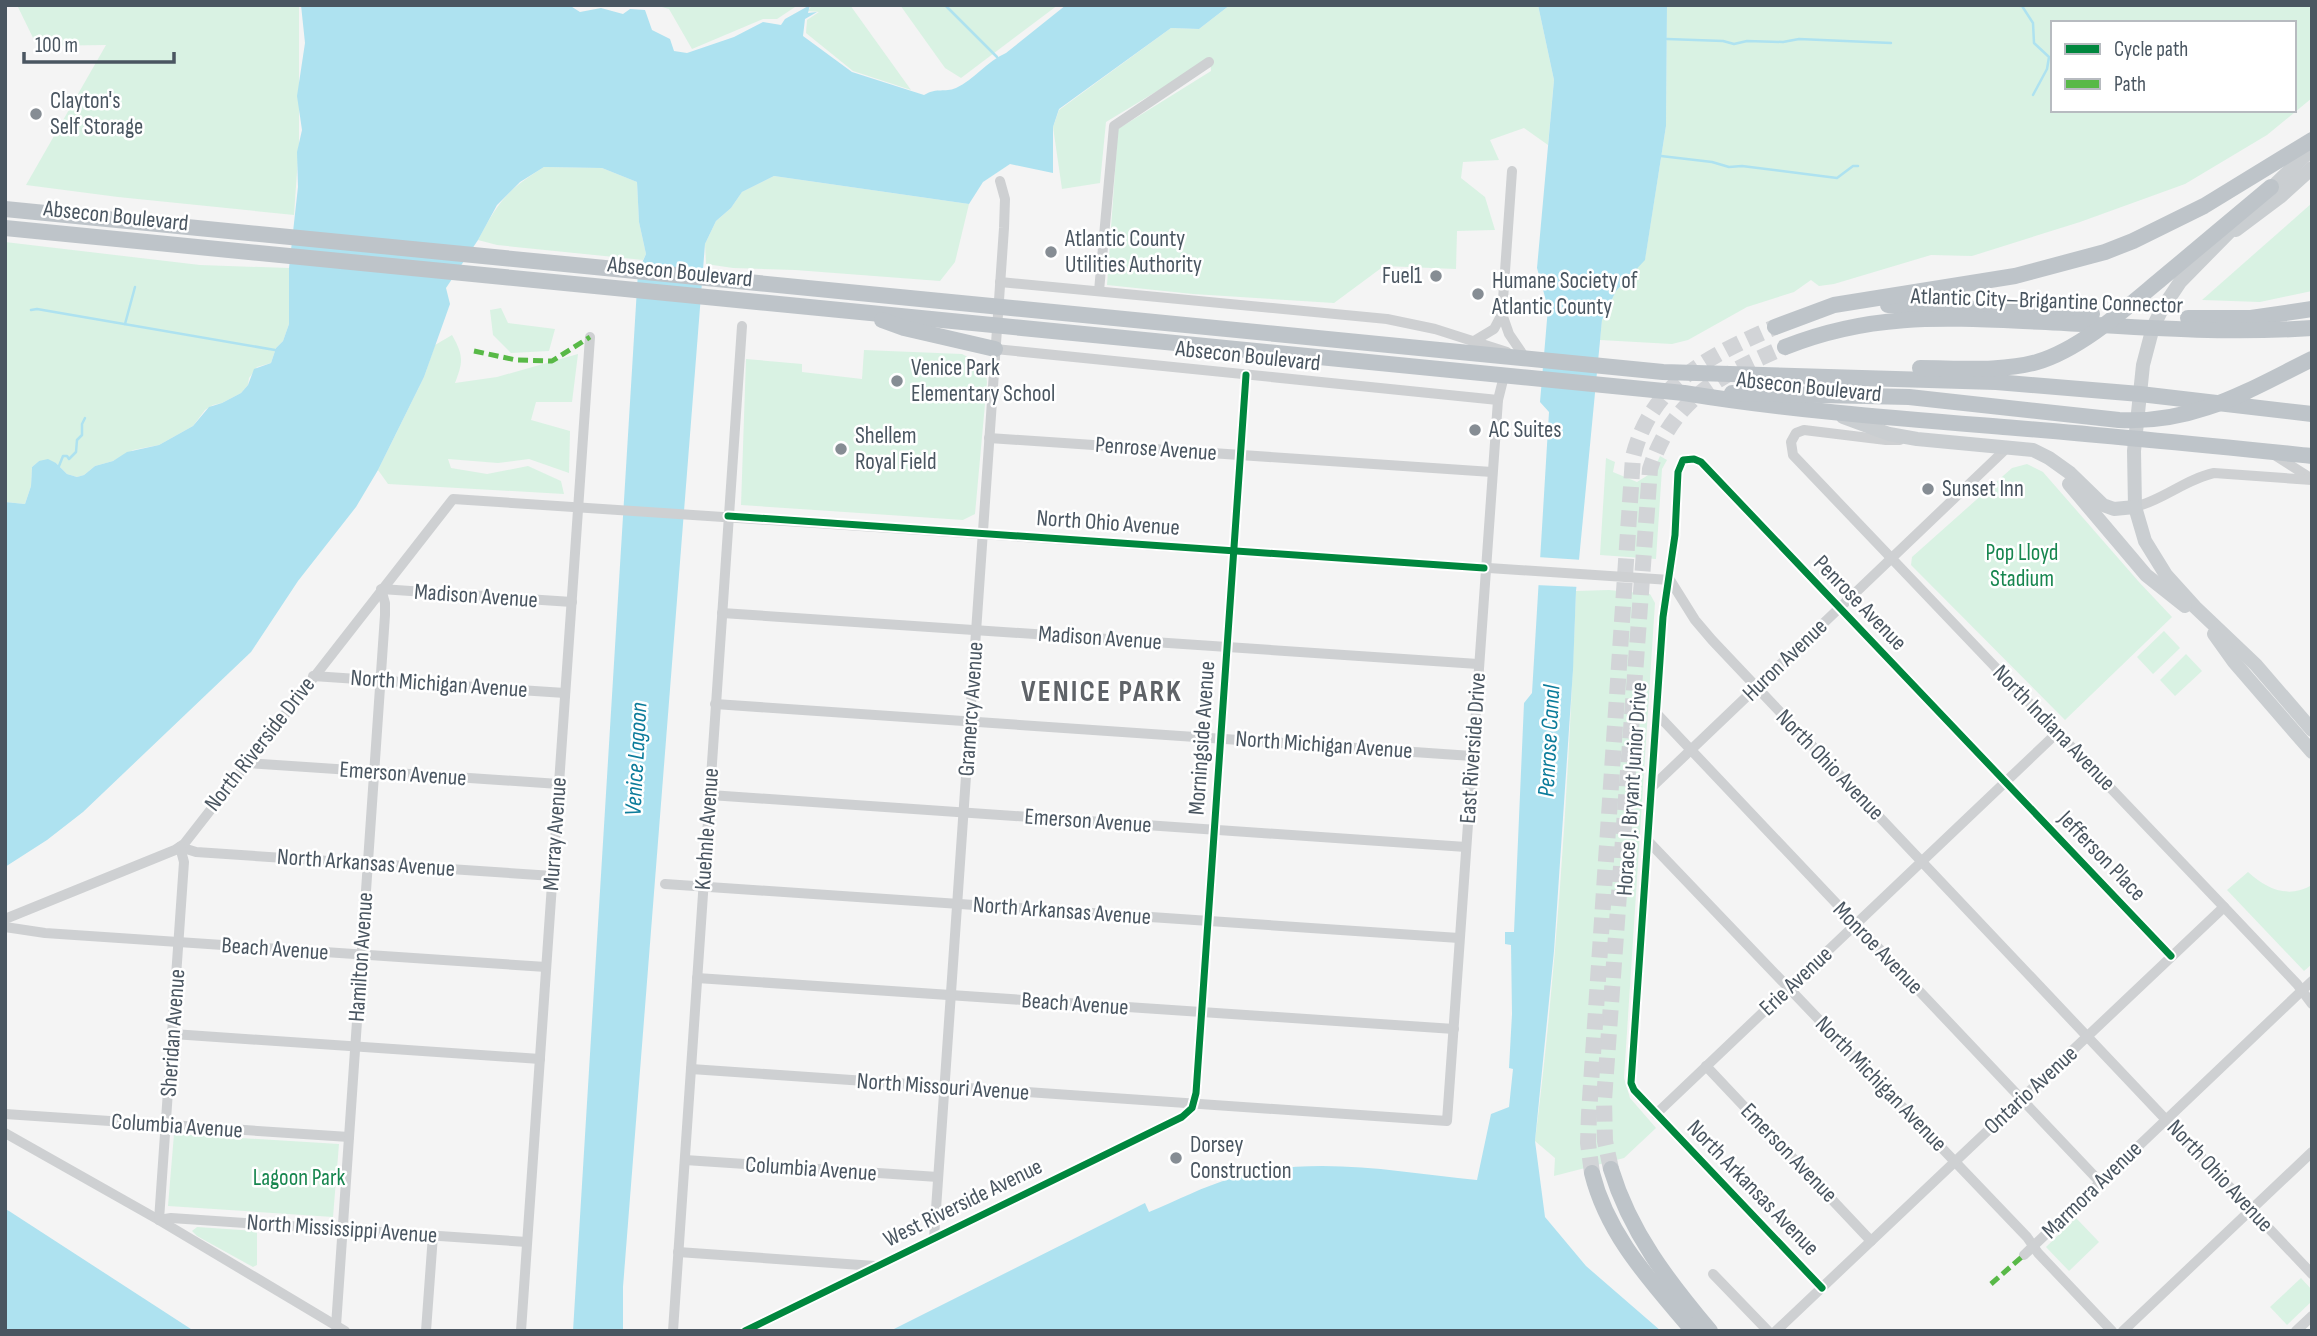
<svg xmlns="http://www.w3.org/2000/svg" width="2317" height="1336" font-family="'Sofia Sans Condensed',sans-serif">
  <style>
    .green { fill: #d9f2e3; fill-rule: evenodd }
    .water { fill: #aee2f0 }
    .pier { fill: #f4f4f4 }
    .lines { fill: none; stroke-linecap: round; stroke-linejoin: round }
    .stream { stroke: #aee2f0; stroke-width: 2.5 }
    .highway-tunnel { stroke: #d2d4d7; stroke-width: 16; stroke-dasharray: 16 8; stroke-linecap: butt }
    .minor { stroke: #ced0d2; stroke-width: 10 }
    .major { stroke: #caced1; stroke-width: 14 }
    .highway { stroke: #bec4c9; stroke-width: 16 }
    .quiet { stroke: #58b947; stroke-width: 5; stroke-dasharray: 10 5; stroke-linecap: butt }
    .cycleway-casing { stroke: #fff; stroke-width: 11 }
    .cycleway { stroke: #00873e; stroke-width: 7 }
    .poi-dot { fill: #868d94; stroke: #fff; stroke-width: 2.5 }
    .labels { text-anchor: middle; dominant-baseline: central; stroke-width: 5; stroke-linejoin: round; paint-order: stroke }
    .poi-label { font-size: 23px; fill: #4a5661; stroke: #fff; text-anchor: start }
    .street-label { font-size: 23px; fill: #4a5661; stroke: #fff }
    .park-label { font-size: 23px; fill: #17864f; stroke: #fff }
    .water-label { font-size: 24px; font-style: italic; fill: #0c7c9b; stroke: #fff }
    .district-label { font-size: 30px; font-weight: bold; letter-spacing: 2px; fill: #5f6368; stroke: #fff }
  </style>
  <rect width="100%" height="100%" fill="#f4f4f4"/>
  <g class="green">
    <path d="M17,5h282v138l-5,72 -176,-18 -92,-12 80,-140 -69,1z"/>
    <path d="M655,5h143l-21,14h-14l-71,30 -23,-40z"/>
    <path d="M812,5h38l61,85 -58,-19 -47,-38 1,-13 12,-8 -11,-1z"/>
    <path d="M900,5h158l-97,73 -16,-10z"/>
    <path d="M1230,5h308l16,75 -6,65 -24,-17 -34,12 9,20 -36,2 -2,16 24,19 10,33 -38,1 -1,38 -72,-3 -50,37 -141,-9 -86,-9 11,-156 93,-58 -1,-12 -104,63 -6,61 -38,6 -9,-62 6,-17 112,-82 28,1z"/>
    <path d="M1667,5h645v93l-45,37 -82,49 -105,38 -108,34 -41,-1 -97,29 -15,2 -8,-6 -17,12 -47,15 -59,33 -16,4 -72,-4 2,-20 14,-29 29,-32 21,-133zM2053,23h241v87h-241z"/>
    <path d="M544,167l58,1 35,14 2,40 7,32 -3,6 -146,-15 -19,-5c20,-38 29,-50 66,-73z"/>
    <path d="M774,176l195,28 -14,58 -15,19 -145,-11 -62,-2 -27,-4 -1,-20 11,-23 15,-13 11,-16z"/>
    <path d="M2312,203v88l-52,11 -58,-2z"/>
    <path d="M5,242l195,23 89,3v56l-6,17 -7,7 -5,15 -14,4 -8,11 -1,7 -7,8 -19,10 -9,2 -8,5 -12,16 -34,19 -26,5 -20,11 -18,5 -11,9 -7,2 -10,-3 -11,-11 -17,-2 -7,6 -1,19 -6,18 -20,-2z"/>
    <path d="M501,308l7,15 47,6 -6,22 -38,2 -18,-18 -3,-25z"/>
    <path d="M452,335c12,21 11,27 3,48l42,-6 81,-23 -6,48h-36l-5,18 39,11 -1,42 -40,-14 -31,4 -50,-4 3,9 36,6 41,-8 33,15 3,13 -176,-10 -10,-14 46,-93 11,-32z"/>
    <path d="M864,350l98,4 23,12 2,16 -12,132 -12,6 -222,-15 5,-146 56,5v8l60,7z"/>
    <path d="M1660,456l7,4 -5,9 -6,90 -56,-4 6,-97 9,4 -2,10 24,10 16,-10z"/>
    <path d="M2027,464l16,8 96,110 33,35 -107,103 -154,-155 1,-8 100,-89z"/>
    <path d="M1609,590l41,4 5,9 -31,475 6,20 26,30 -32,30 -70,18 1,-18 -20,-17c23,-182 34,-367 41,-550z"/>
    <path d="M2164,631l16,17 -27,26 -16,-17z"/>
    <path d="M2186,654l16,17 -27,25 -15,-16z"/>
    <path d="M2248,872c19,17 40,27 64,13v79l-8,7 -77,-81z"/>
    <path d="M174,1134l165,10 -6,73 -165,-11z"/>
    <path d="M2076,1218l23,24 -30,29 -23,-24z"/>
    <path d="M197,1227l60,4v34l-4,2 -56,-31 -5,-5z"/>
    <path d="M2301,1278l11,12v11l-25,24 -17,-18z"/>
  </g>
  <g class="water">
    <path d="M301,5h268l11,7 21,-4 22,6 7,-5 15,1 7,20 18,9 4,12 13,2 47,-16 29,-15 18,3 4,-6 25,-14 -2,8 9,-1 -12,7 -2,17 49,36 72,23c14,-8 20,-2 32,-7 18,-8 31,-27 50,-35l60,-48h164l-31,24 -28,-1 -112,81 -6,18v46l-43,-9 -27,18 -14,22 -195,-28 -32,16 -11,16 -15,13 -11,23 -82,1043v44h-50l65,-1059 8,-18 -7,-32 -2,-40 -35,-14 -58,-1 -24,15 -23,23 -19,35 -32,48 4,16 -26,73 -46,93 -22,37 -58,74 -47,71 -168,160 -36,28 -42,27v-365l20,2 6,-18 1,-19 7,-6 9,-2 8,4 11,11 10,3 7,-2 11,-9 18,-5 14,-9 32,-7 34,-19 16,-19 13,-4 19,-10 7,-8 6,-16 17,-6 5,-15 7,-7 6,-17v-56l9,-81 -1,-35 5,-22 -5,-34 8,-53z"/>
    <path d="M1538,5h129l-1,121 -21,134 -29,31 -14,29 -26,271 -3,79 -19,281 -19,190 10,76 41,49 75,65h-771l255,-128 4,9c27,-11 55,-26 84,-34 78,-24 164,-6 244,2l14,-66 18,-7 4,-38 -4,-1 3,-54 -1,-69 -6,-1v-12h9l10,-229 8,-10 17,-281 -9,-10 8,-94 -11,-40 17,-188z"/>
    <path d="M5,1209l4,2 185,120h-189z"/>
  </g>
  <path class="pier" d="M1537,557l46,3 -3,27 -45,-2z"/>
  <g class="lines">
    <g class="stream">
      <path d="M945,5l52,52"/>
      <path d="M1990,5h15"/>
      <path d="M2009,5l13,1 11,17 1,20 15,14 -2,12 -14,26"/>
      <path d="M1667,39l56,2 11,3 13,-3 36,1 16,-3 92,4"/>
      <path d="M1661,156l51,6 17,5 13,-1 95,12 16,-12h5"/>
      <path d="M31,310l6,-1 238,41"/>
      <path d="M125,324l10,-37"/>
      <path d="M59,466l4,-10h4l2,3 7,-7 1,-12 5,-5v-11l3,-6"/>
    </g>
    <g class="highway-tunnel">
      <path d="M1611,1169l-6,-28 -1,-41 46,-631c23,-71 70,-94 135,-122"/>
      <path d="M1592,1173l-4,-30 1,-29 44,-657c18,-74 78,-102 142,-130"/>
    </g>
    <g class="minor">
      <path d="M1512,171l-10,143 7,20 17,25"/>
      <path d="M1000,282l387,37 48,10 72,23"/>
      <path d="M1099,291l15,-165 95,-64"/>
      <path d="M1474,341l20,-12 8,-15"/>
      <path d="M995,349l503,51"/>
      <path d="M989,438l503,34"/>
      <path d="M1900,440h-14l-82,-10 -8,3 -5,9 2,13 431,452 73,77 15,20"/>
      <path d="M2273,454l39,25"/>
      <path d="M2135,507c28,-7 51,-28 79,-34l98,7"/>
      <path d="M722,613l756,51"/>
      <path d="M313,676l252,17"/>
      <path d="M715,704l757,52"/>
      <path d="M1657,714l443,468"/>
      <path d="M247,763l312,21"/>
      <path d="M1652,787l357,-341"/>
      <path d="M710,795l756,52"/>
      <path d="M1648,841l379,396 11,16 74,78"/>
      <path d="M180,847l16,5 357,24"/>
      <path d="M665,884l794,54"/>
      <path d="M5,919l170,-69 9,-6 269,-345 1217,81 25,40 17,20 600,634"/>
      <path d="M5,927l40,6 501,34"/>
      <path d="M697,978l757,51"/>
      <path d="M173,1034l367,25"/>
      <path d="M1706,1066l165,175"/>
      <path d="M691,1069l756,52 51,-721 6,-24"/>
      <path d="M5,1114l344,23"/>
      <path d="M1656,1114l402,-382"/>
      <path d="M5,1133l154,87 186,111"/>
      <path d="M685,1160l253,17"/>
      <path d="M159,1220l25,-358 -4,-15"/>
      <path d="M159,1220l12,-2 356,24"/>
      <path d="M934,1238l70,-1010 1,-29 -5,-18"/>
      <path d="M678,1252l197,14"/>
      <path d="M2024,1255l288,-274"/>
      <path d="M1713,1274l55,57"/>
      <path d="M1822,1288l-188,-198 -3,-7 32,-466 12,-82 3,-63 5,-12 11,-1 7,3 470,494"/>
      <path d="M336,1326l49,-711v-12l-4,-14 191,13"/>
      <path d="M426,1331l7,-96"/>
      <path d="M521,1331l69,-994"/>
      <path d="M673,1331l69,-1005"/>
      <path d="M745,1331l437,-214 10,-9 4,-15 50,-718"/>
      <path d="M1776,1331l448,-424"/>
      <path d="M2123,1331l189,-179"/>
      <path d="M2296,1331l16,-15"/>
    </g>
    <g class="major">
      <path d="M2265,194l47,-45"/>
      <path d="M2242,219l-62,63 -18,27 -9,18 -10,38 -9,86 1,56 10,34 21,34 29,32 61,58 56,65"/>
      <path d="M2236,230l44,-33 32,-29"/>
      <path d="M1843,417l46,17 28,5 116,11 16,8 21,15 33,32 11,4 21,-2"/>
      <path d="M2069,484l77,91 39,31"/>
      <path d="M2214,634l20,28 78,90"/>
    </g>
    <g class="highway">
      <path d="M5,209l1658,163 333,10 144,12 172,20"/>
      <path d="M5,228l1679,165c110,18 221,26 332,35 99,8 197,18 296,28"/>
      <path d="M1888,305l204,9"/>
      <path d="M2188,318h63l61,-9"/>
      <path d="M882,320l22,8 91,21"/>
      <path d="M1775,327l59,-22 181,-29 90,-24 28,-11 71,-35 108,-66"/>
      <path d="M1785,347c90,-36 166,-29 261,-25 89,5 177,12 266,6"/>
      <path d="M1920,368c38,0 81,4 117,-6 44,-13 89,-54 124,-83 37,-31 73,-61 110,-92"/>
      <path d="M1732,393l177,4 210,23c76,4 128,-29 193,-61"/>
      <path d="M1611,1169c19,63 57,112 99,162"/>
      <path d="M1592,1173c16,64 60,109 101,158"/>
    </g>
    <g class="quiet">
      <path d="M474,351l42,9 36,1 38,-24"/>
      <path d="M1991,1284l33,-29"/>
    </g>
    <g class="cycleway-casing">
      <g id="cycleway">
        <path d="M728,516l756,52"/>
        <path d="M1822,1288l-188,-198 -3,-7 32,-466 12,-82 3,-63 5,-12 11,-1 7,3 470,494"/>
        <path d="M745,1331l437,-214 10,-9 4,-15 50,-718"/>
      </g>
    </g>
    <use href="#cycleway" class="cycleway"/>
  </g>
  <g class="poi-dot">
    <circle cx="36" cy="114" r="7"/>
    <circle cx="1051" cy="252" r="7"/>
    <circle cx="1436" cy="276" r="7"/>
    <circle cx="1478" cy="294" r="7"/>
    <circle cx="897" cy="381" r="7"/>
    <circle cx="1475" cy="430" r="7"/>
    <circle cx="841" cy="449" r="7"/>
    <circle cx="1928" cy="489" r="7"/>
    <circle cx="1176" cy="1158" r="7"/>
  </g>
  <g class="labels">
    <g class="poi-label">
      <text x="50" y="101">Clayton's<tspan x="50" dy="26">Self Storage</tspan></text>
      <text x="1065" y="239">Atlantic County<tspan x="1065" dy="26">Utilities Authority</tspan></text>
      <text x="1422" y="276" text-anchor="end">Fuel1</text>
      <text x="1492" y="281">Humane Society of<tspan x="1492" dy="26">Atlantic County</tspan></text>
      <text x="911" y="368">Venice Park<tspan x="911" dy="26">Elementary School</tspan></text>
      <text x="1489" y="430">AC Suites</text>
      <text x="855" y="436">Shellem<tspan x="855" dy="26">Royal Field</tspan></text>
      <text x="1942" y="489">Sunset Inn</text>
      <text x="1190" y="1145">Dorsey<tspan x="1190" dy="26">Construction</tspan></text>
    </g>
    <g class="street-label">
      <text transform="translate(116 216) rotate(6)">Absecon Boulevard</text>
      <text transform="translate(680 272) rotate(6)">Absecon Boulevard</text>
      <text transform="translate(2047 301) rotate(2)">Atlantic City–Brigantine Connector</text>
      <text transform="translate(1248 356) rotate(6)">Absecon Boulevard</text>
      <text transform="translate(1809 387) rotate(6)">Absecon Boulevard</text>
      <text transform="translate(1156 449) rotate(4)">Penrose Avenue</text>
      <text transform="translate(1108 523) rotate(4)">North Ohio Avenue</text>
      <text transform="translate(476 596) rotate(4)">Madison Avenue</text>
      <text transform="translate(1860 603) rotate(46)">Penrose Avenue</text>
      <text transform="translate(1100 638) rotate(4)">Madison Avenue</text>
      <text transform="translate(1785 660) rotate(-44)">Huron Avenue</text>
      <text transform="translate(439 684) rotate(4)">North Michigan Avenue</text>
      <text transform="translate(971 709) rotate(-86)">Gramercy Avenue</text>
      <text transform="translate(2054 728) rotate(46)">North Indiana Avenue</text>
      <text transform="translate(1202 738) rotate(-86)">Morningside Avenue</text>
      <text transform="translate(260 744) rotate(-52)">North Riverside Drive</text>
      <text transform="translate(1324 745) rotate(4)">North Michigan Avenue</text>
      <text transform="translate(1473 748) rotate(-86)">East Riverside Drive</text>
      <text transform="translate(1830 765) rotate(46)">North Ohio Avenue</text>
      <text transform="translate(403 774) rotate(4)">Emerson Avenue</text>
      <text transform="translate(1632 789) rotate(-86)">Horace J. Bryant Junior Drive</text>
      <text transform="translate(1088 821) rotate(4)">Emerson Avenue</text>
      <text transform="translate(707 829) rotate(-86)">Kuehnle Avenue</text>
      <text transform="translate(555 834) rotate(-86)">Murray Avenue</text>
      <text transform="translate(2102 856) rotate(46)">Jefferson Place</text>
      <text transform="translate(366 863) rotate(4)">North Arkansas Avenue</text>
      <text transform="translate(1062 911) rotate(4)">North Arkansas Avenue</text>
      <text transform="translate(1878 948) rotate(46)">Monroe Avenue</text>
      <text transform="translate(275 949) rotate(4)">Beach Avenue</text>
      <text transform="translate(361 957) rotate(-86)">Hamilton Avenue</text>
      <text transform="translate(1796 981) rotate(-43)">Erie Avenue</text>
      <text transform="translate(1075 1004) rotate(4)">Beach Avenue</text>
      <text transform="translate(173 1033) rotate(-86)">Sheridan Avenue</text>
      <text transform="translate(1881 1084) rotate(46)">North Michigan Avenue</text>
      <text transform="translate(943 1087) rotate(4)">North Missouri Avenue</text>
      <text transform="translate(2031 1090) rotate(-43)">Ontario Avenue</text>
      <text transform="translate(177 1126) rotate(4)">Columbia Avenue</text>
      <text transform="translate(1789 1153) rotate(46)">Emerson Avenue</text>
      <text transform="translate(811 1169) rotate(4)">Columbia Avenue</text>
      <text transform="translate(2220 1176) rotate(47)">North Ohio Avenue</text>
      <text transform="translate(1753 1188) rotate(46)">North Arkansas Avenue</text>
      <text transform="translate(2092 1190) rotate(-44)">Marmora Avenue</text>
      <text transform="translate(963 1203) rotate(-26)">West Riverside Avenue</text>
      <text transform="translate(342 1229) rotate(4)">North Mississippi Avenue</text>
    </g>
    <g class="park-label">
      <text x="2022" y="553">Pop Lloyd<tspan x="2022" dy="26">Stadium</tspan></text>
      <text x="299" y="1178">Lagoon Park</text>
    </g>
    <g class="water-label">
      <text transform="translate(1549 741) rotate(-87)">Penrose Canal</text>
      <text transform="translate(636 759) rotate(-87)">Venice Lagoon</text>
    </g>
    <g class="district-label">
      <text x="1102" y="692">VENICE PARK</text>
    </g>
  </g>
  <rect width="2317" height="1336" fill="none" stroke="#4a5661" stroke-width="14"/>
  <rect x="2051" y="21" width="245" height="91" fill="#ffffff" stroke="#b7bbc0" stroke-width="2"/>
  <rect x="2065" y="44" width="35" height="10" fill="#00873e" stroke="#b7bbc0" stroke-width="2"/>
  <text x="2114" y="56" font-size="21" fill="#4a5661">Cycle path</text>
  <rect x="2065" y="79" width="35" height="10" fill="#58b947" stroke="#b7bbc0" stroke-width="2"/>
  <text x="2114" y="91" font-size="21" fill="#4a5661">Path</text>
  <path d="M24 52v10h150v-10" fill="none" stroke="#4a5661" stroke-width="3.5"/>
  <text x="35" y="52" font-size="21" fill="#4a5661" stroke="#ffffff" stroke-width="5" paint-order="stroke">100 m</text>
</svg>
